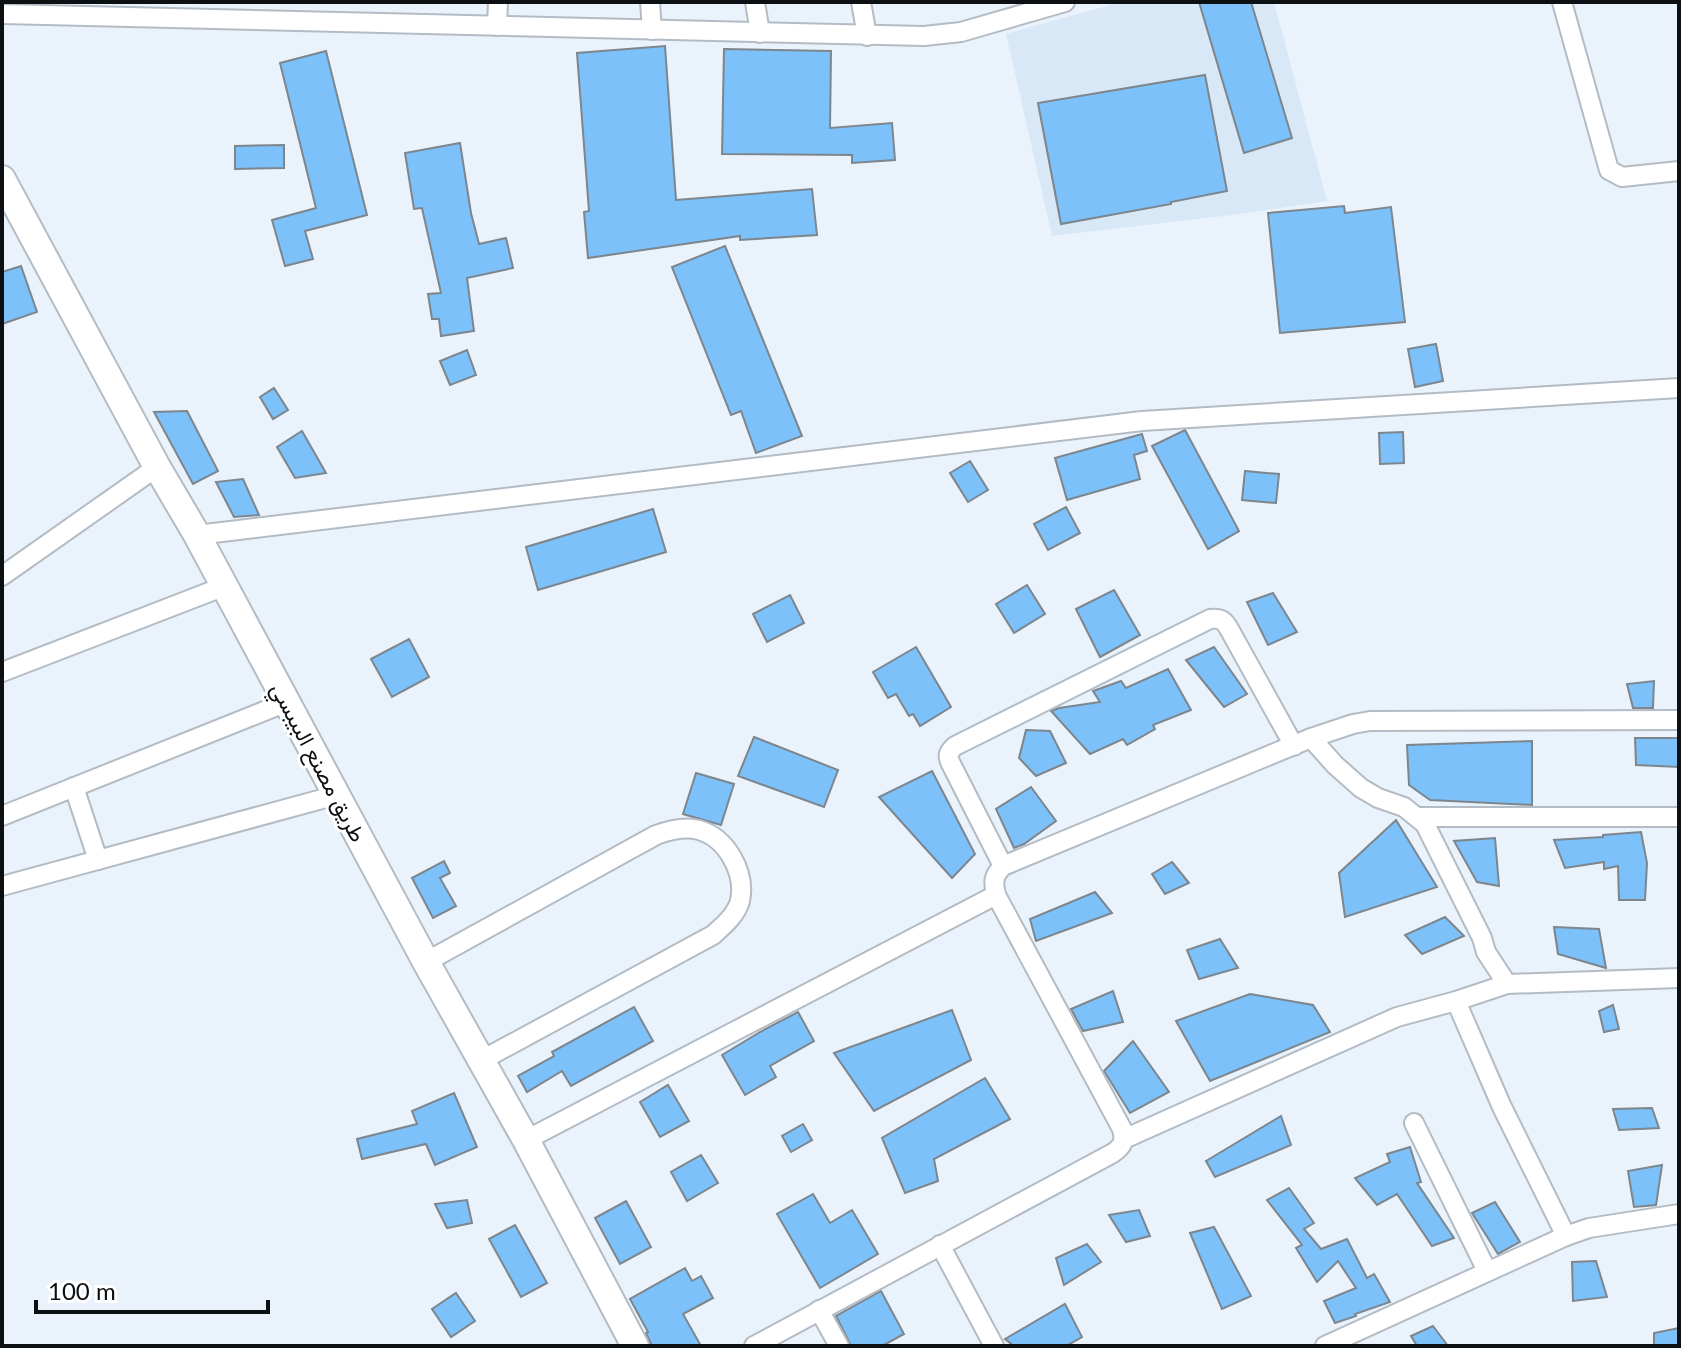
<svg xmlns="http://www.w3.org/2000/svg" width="1681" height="1348" font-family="Lato,Vazirmatn,sans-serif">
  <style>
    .built { fill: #d8e8f6 }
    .building { fill: #7cc1f9; stroke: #7d858d; stroke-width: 2 }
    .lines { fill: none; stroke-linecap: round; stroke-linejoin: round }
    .minor-casing { stroke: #b3bcc4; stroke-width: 22 }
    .secondary-casing { stroke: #b3bcc4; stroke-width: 30 }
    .minor { stroke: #fff; stroke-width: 18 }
    .secondary { stroke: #fff; stroke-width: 26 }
    .labels { text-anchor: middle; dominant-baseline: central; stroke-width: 6; stroke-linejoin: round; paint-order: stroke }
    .street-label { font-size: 22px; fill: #0c1012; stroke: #fff }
  </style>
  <rect width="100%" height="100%" fill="#eaf3fc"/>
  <path class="built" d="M1121,2h153l53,199 -95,14 -180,21 -46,-202z"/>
  <g class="building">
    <path d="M1199,2h52l41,136 -48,15z"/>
    <path d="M665,46l11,154 136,-11 5,46 -77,5v-4l-152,22 -4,-46 5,-1 -12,-158z"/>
    <path d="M724,49l107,2 -1,77 62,-5 3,37 -43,3v-8l-130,-1z"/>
    <path d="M326,51l41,164 -62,16 8,28 -28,7 -13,-46 44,-12 -36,-145z"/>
    <path d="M1205,75l22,116 -56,11v2l-110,20 -23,-121z"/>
    <path d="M460,143l11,70 8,31 27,-6 7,30 -46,10 7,53 -33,5 -2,-17h-7l-4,-25 13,-1 -19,-85 -8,1 -9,-56z"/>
    <path d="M284,145v23l-49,1v-23z"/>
    <path d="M1344,206l1,7 46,-6 14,115 -125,11 -12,-120z"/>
    <path d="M725,246l77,190 -46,17 -15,-42 -10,4 -59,-148z"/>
    <path d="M21,266l16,46 -35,12v-52z"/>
    <path d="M1436,344l7,37 -28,6 -7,-38z"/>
    <path d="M467,350l9,25 -26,10 -10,-24z"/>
    <path d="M274,388l14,22 -15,9 -13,-22z"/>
    <path d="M187,411l31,60 -25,13 -39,-72z"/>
    <path d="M1185,430l54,101 -31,18 -56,-103z"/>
    <path d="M302,431l24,42 -31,5 -18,-31z"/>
    <path d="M1403,432l1,31 -24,1 -1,-31z"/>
    <path d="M1142,434l5,17 -13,4 6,24 -73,21 -12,-42z"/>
    <path d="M970,461l18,29 -20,12 -18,-29z"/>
    <path d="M1245,471l34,3 -3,29 -34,-3z"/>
    <path d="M243,479l16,36 -25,2 -18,-35z"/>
    <path d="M1066,507l14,26 -32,17 -14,-26z"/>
    <path d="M653,509l13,43 -128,38 -12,-43z"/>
    <path d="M1027,585l18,29 -31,19 -18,-29z"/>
    <path d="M1114,590l26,45 -40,22 -24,-48z"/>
    <path d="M1273,593l24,39 -29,13 -21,-43z"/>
    <path d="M790,595l14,28 -37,19 -14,-28z"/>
    <path d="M409,639l20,38 -37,20 -21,-38z"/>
    <path d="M916,647l35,60 -31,19 -7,-12 -4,2 -13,-22 -8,4 -15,-26z"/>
    <path d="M1214,647l33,47 -23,13 -38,-47z"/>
    <path d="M1168,669l23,41 -38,15 2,4 -28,16 -4,-6 -33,15 -39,-43 8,-3 41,-6 -7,-11 28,-10 5,7z"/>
    <path d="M1654,681l-1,27h-20l-6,-24z"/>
    <path d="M1026,730l24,1 16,32 -30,13 -17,-18z"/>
    <path d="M754,737l84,33 -14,37 -86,-31z"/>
    <path d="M1635,738h43l1,29 -43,-2z"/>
    <path d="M1532,741v64l-102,-5 -21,-15 -2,-40z"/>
    <path d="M932,771l43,83 -23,24 -73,-81z"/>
    <path d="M696,773l38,11 -13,41 -38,-11z"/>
    <path d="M1031,787l25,34 -32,23 -10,4 -18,-39z"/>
    <path d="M1396,820l41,67 -92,30 -6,-44z"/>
    <path d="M1641,832l6,31 -2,37h-26l-1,-34 -14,3v-7l-39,6 -11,-28 49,-3v-2z"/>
    <path d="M1495,838l4,48 -22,-4 -23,-41z"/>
    <path d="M444,861l6,12 -10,5 16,28 -23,12 -21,-40z"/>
    <path d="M1172,862l17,21 -24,11 -13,-20z"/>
    <path d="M1095,892l17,21 -76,28 -6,-22z"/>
    <path d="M1445,917l19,19 -42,18 -17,-19z"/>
    <path d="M1554,927l45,2 7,39 -48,-14z"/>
    <path d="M1220,939l18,29 -39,11 -12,-29z"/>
    <path d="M1113,991l10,31 -40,9 -12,-22z"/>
    <path d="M1250,994l63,11 17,27 -120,49 -34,-60z"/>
    <path d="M1613,1005l6,24 -15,3 -5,-21z"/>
    <path d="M634,1007l19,34 -82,45 -9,-15 -35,21 -9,-16 36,-20 -2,-4z"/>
    <path d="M952,1010l19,50 -97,51 -40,-58z"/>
    <path d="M798,1012l16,29 -44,25 6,11 -31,18 -23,-40 38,-23z"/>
    <path d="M1133,1041l36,51 -39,21 -26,-42z"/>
    <path d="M985,1078l25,41 -76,40 4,22 -33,12 -23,-55z"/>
    <path d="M668,1085l21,36 -29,16 -20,-35z"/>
    <path d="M454,1093l23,54 -42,18 -9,-21 -64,15 -5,-20 60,-15 -5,-13z"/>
    <path d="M1652,1108l7,20 -40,2 -6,-21z"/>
    <path d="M1281,1116l10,29 -76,32 -9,-16z"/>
    <path d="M803,1124l9,16 -21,12 -9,-16z"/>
    <path d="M1410,1147l11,35 -4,1 37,55 -22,8 -35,-52 -20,11 -22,-27 35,-16 -3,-8z"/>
    <path d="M701,1155l17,28 -31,18 -16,-29z"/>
    <path d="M1662,1165l-6,40 -22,2 -6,-36z"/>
    <path d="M1289,1188l25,35 -10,6 17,20 26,-10 20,39 7,-4 16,28 -35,12 1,2 -21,7 -11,-22 32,-13 -18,-27 -21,21 -21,-34 6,-3 -35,-45z"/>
    <path d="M813,1194l17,29 22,-13 26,44 -58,34 -43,-74z"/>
    <path d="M467,1200l5,23 -25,5 -12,-24z"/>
    <path d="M626,1201l25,46 -31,17 -25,-46z"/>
    <path d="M1495,1202l25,40 -22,12 -26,-41z"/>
    <path d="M1139,1210l11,26 -24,6 -17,-27z"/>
    <path d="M515,1225l32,58 -26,14 -32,-58z"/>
    <path d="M1214,1227l37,69 -29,13 -32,-76z"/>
    <path d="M1087,1244l14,18 -37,23 -8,-27z"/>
    <path d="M1596,1261l11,36 -34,4 -1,-39z"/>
    <path d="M685,1268l7,13 9,-5 12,22 -30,16 18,32h-49l-6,-13 2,-1 -18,-33z"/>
    <path d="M881,1291l23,43 -22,12h-31l-15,-30z"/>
    <path d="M456,1293l19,28 -24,16 -19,-28z"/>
    <path d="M1065,1304l17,33 -16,9h-52l-9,-7z"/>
    <path d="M1433,1326l15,20h-31l-6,-10z"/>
    <path d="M1679,1328v18h-25v-13z"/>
  </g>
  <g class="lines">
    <g class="minor-casing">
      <g id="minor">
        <path d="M650,2l2,28"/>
        <path d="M755,2l5,31"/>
        <path d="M861,2l6,34"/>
        <path d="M1562,2l47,168 13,7 57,-6"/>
        <path d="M2,14l922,22 37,-4 104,-30"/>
        <path d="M497,26l1,-24"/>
        <path d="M197,535l945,-114 537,-33"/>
        <path d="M2,576l155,-109"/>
        <path d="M2,672l223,-86"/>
        <path d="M1311,738l24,27 26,23 17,10 26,9 21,17 57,114 4,14 21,32"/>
        <path d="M74,787l24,73"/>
        <path d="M2,816l285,-114"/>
        <path d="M1418,817h261"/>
        <path d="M1003,866l-52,-102c-4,-8 -3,-12 4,-18l255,-127c9,-1 13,0 18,8l66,119"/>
        <path d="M2,886l335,-91"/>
        <path d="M426,962l230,-127c14,-5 29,-9 43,-5 28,8 47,43 41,71 -4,14 -16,24 -27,34l-231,125"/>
        <path d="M1414,1123l73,148"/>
        <path d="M1124,1139l273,-122 59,-16 51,-17 172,-6"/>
        <path d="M526,1140l470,-245"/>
        <path d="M1566,1236l23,-8 90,-14"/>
        <path d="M940,1245l54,101"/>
        <path d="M819,1310l20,36"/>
        <path d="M754,1346l359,-193c10,-7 12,-12 9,-24l-126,-234c-3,-13 -3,-19 7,-29l308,-128 42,-14 17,-3 309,-1"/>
        <path d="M1325,1346l241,-110 -64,-129 -46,-106"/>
      </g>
    </g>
    <g class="secondary-casing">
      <path id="secondary" d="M2,179l155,288 40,68 229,427 100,178 109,206"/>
    </g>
    <use href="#minor" class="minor"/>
    <use href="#secondary" class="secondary"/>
  </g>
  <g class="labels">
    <g class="street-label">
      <text transform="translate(319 762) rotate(62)">طريق مصنع البيبسي</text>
    </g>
  </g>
  <rect width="1681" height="1348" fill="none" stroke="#0c1012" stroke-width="8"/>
  <path d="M36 1300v12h232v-12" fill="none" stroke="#0c1012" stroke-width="4"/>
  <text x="48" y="1300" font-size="24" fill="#0c1012" stroke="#ffffff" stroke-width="6" paint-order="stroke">100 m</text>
</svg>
